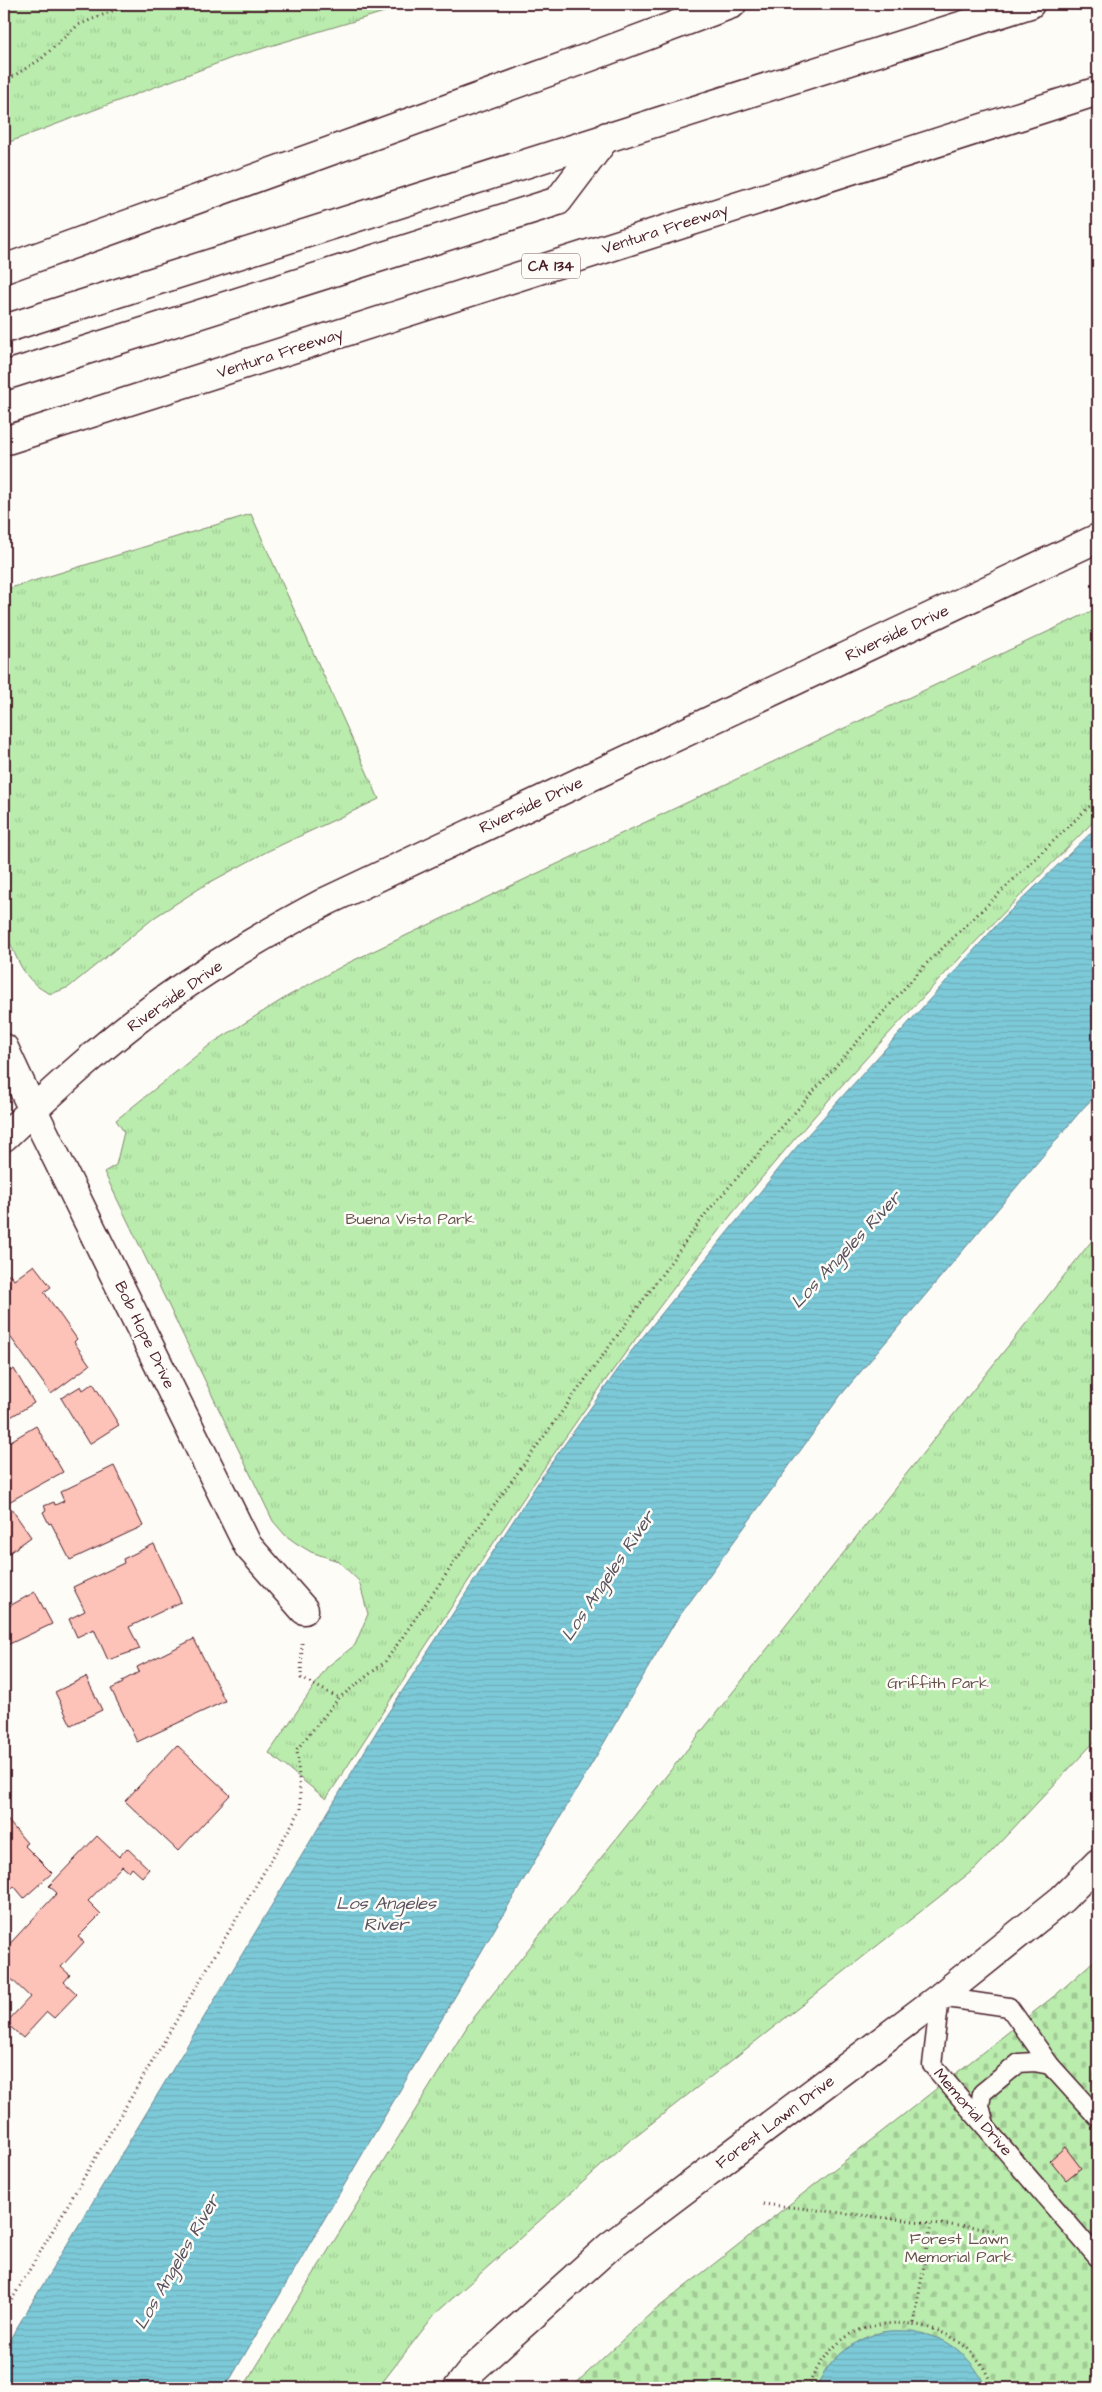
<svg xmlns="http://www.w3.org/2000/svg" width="1102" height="2392" font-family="'Architects Daughter',sans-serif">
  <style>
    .grass { fill: url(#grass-tufts); stroke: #82866c }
    .cemetery { fill: url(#cemetery-stones); stroke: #82866c }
    .water { fill: url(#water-rules); stroke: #688693 }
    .building { fill: #fdc2b8; stroke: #4a1f2b }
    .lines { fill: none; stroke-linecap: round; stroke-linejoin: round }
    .lane-casing { stroke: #4a1f2b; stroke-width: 21 }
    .street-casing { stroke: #4a1f2b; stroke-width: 31 }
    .secondary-casing { stroke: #4a1f2b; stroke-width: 31 }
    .highway-casing { stroke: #4a1f2b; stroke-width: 31 }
    .path { stroke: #4a1f2b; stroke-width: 3; stroke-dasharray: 1 4; stroke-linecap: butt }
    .lane { stroke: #fdfcf7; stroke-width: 18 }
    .street { stroke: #fdfcf7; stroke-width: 28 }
    .secondary { stroke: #fdfcf7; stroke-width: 28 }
    .highway { stroke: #fdfcf7; stroke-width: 28 }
    .labels { text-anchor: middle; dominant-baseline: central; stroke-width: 5; stroke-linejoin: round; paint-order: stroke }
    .shield { fill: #fdfcf7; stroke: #806168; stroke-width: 1 }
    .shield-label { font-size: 15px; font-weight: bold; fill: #4a1f2b }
    .street-label { font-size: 16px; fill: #4a1f2b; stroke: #fdfcf7 }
    .park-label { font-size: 16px; fill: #66524c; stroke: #fdfcf7 }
    .water-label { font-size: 18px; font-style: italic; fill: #59525f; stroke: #fdfcf7 }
  </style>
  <defs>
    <pattern id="grass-tufts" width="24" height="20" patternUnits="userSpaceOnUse" patternTransform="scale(1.25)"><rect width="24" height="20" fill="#b9ecad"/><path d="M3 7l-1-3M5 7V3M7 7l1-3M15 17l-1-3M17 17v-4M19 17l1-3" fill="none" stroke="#a1ca95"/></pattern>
    <pattern id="cemetery-stones" width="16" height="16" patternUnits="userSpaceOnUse" patternTransform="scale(1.25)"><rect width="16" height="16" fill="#b9ecad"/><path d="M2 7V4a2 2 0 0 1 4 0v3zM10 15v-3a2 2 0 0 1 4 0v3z" fill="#a1ca95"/></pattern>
    <pattern id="water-rules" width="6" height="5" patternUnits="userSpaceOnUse" patternTransform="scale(1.25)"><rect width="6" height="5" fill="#7ccad9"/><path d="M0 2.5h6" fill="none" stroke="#6dadba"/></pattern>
  </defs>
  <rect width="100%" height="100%" fill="#fdfcf7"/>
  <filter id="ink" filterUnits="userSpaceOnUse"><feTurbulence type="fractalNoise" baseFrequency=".02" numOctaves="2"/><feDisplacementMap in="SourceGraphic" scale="10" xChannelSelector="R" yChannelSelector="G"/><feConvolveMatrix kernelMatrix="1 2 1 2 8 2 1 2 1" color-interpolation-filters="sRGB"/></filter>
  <g filter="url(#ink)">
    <g class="grass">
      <path d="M4,4h407l-174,52 -233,88z"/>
      <path d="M251,514l128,285 -111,52 -63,34 -50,32 -86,70 -18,7c-28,-11 -35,-39 -47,-65v-339z"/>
      <path d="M1098,608v209c-137,138 -274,279 -394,432 -138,175 -256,364 -378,550l-57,-46 58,-86 28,-22 13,-31 -9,-33 -21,-20 -27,-9 -15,-9 -11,-8 -12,-14 -169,-349 12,-7 8,-33 -8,-12 95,-76 77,-48 60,-33z"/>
      <path d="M1098,1233v505l-122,130 -347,273 -194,173 -57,74h-135l225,-363z"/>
    </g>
    <path class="cemetery" d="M1098,1957v431h-527l78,-73 409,-322z"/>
    <g class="water">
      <path d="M1098,826v268l-14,13 -243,288 -166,227 -450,766h-221v-39l380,-630 163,-250 82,-115 165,-204 209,-232z"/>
      <path d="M913,2331c9,2 18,5 27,8 19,8 40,30 45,49h-169c12,-28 36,-48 66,-56 9,-2 21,-1 31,-1z"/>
    </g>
    <g class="building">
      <path d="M34,1265l17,22 -7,5 33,47 -3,3 16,23 -39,29 -47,-66v-50l6,-4 4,6z"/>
      <path d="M4,1368l3,5 7,-4 20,34 -30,18z"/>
      <path d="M93,1383l26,42 -30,19 -28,-46 20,-12 2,4z"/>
      <path d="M36,1426l27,46 -58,32 -1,-59z"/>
      <path d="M114,1466l29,60 -73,34 -19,-37 -2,1 -6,-12 3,-2 -2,-4 10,-4 1,3 9,-4 -4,-9z"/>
      <path d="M11,1508l20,29 -26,19 -1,-43z"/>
      <path d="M154,1544l27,58 -52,25 11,22 -32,11 -14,-31 -17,8 -8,-18 16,-8 -12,-24 51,-24 -1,-4z"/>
      <path d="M35,1592l17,32 -47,22 -1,-37z"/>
      <path d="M194,1639l31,62 -88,41 -26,-53 12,-6 -1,-2 17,-9 -2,-5z"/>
      <path d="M86,1677l16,33 -31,15 -16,-33z"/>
      <path d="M177,1745l53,50 -52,56 -53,-50z"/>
      <path d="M4,1816l23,27 -3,2 28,28 -28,25 -10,-12 -10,11z"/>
      <path d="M97,1836l22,21 8,-9 22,21 -7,8 -10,-9 -3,4 -7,-6 -34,35 13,13 -23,23 6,5 -23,25 9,8 -6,7 13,12 -23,24 -7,-6 -24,26 -17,-15 24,-26 -26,-25v-22l53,-57 -8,-7z"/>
      <path d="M1065,2147l16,21 -15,12 -16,-20z"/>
    </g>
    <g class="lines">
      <g class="lane-casing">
        <g id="lane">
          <path d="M1098,2118l-48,-53 -41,-58 -69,-10 -8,68 166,193"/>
          <path d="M985,2125l-5,-19 2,-13 37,-30 15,-1 16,3"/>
        </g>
      </g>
      <g class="street-casing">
        <path id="street" d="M33,1110l215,436 56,64"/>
      </g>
      <g class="secondary-casing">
        <g id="secondary">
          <path d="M4,1048l29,62"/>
          <path d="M4,1137c51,-48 104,-97 161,-138 52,-37 107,-69 162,-98l771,-363"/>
          <path d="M458,2388l15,-19 137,-123 330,-249 122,-98 36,-36"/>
        </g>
      </g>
      <g class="highway-casing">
        <g id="highway">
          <path d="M4,269l586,-212 142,-53"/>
          <path d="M4,329l1026,-325"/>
          <path d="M4,376l554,-175 49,-65"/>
          <path d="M4,441l1094,-350"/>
        </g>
      </g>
      <g class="path">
        <path d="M4,82l37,-23 37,-34 37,-15 34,-6"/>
        <path d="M302,1643l-1,35 38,20"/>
        <path d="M763,2204l231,26"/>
        <path d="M4,2313l297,-504 -4,-60 42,-51 46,-36 115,-165 207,-285 217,-246 174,-168"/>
        <path d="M914,2323l17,-99"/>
        <path d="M807,2388c11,-24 27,-48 53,-58 49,-19 118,3 132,58"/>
      </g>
      <use href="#lane" class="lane"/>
      <use href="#street" class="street"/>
      <use href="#secondary" class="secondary"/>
      <use href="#highway" class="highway"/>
    </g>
  </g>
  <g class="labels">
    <rect class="shield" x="522" y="253.5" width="58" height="25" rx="4"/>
    <g class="shield-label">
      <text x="551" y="266">CA 134</text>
    </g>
    <g class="street-label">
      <text transform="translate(665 229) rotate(-18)">Ventura Freeway</text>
      <text transform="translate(280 353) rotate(-18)">Ventura Freeway</text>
      <text transform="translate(897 633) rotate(-25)">Riverside Drive</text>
      <text transform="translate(531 805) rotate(-25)">Riverside Drive</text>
      <text transform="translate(175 996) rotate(-35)">Riverside Drive</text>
      <text transform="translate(145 1335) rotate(64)">Bob Hope Drive</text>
      <text transform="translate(973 2112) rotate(49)">Memorial Drive</text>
      <text transform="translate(775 2122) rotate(-37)">Forest Lawn Drive</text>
    </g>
    <g class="park-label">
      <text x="410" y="1219">Buena Vista Park</text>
      <text x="938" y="1683">Griffith Park</text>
      <text x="959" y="2239">Forest Lawn<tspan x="959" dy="18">Memorial Park</tspan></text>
    </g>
    <g class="water-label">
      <text transform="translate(846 1250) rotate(-47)">Los Angeles River</text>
      <text transform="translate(608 1576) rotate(-56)">Los Angeles River</text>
      <text x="386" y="1903">Los Angeles<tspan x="386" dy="21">River</tspan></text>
      <text transform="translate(177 2262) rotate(-60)">Los Angeles River</text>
    </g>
  </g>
  <rect width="1102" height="2392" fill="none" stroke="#fdfcf7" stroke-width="20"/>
  <rect x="10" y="10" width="1082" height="2372" fill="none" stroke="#4a1f2b" stroke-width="2" filter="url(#ink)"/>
</svg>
